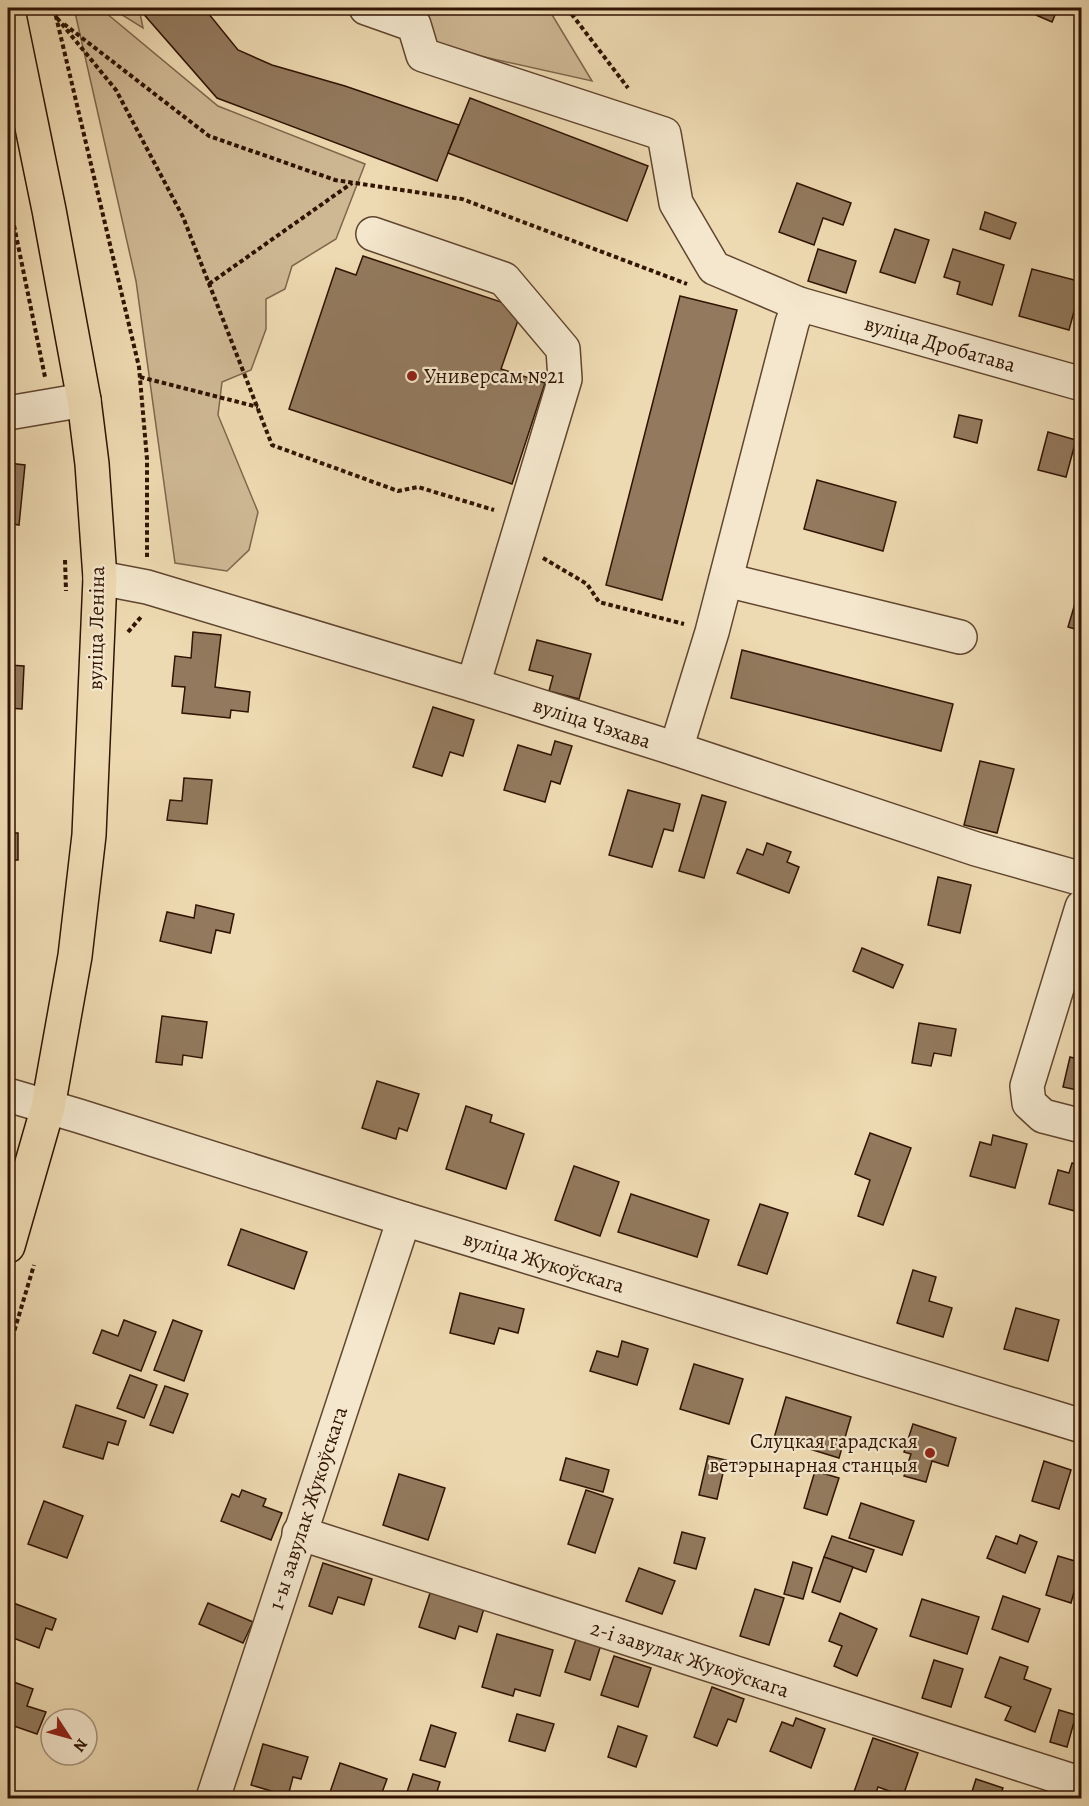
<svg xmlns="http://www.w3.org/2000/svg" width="1089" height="1806" font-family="Alegreya,serif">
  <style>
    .green { fill: #ceb894; stroke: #7f664c; stroke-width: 1.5 }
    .building { fill: #937a5e; stroke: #301303; stroke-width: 1.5 }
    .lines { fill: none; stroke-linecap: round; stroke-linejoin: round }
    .minor-casing { stroke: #60452f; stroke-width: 36 }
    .major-casing { stroke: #301303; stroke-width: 36 }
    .path { stroke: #301303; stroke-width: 4; stroke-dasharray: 4.5 3; stroke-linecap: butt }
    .minor { stroke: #f4e7cd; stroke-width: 33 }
    .major { stroke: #eedab2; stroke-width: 33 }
    .poi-dot { fill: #8f2418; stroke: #f4e7cd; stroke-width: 2 }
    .labels { text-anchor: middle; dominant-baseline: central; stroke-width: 4.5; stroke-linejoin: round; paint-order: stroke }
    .street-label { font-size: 21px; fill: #301303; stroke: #f4e7cd }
    .poi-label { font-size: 21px; fill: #301303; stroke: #f4e7cd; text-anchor: start }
  </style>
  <rect width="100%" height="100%" fill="#eedab2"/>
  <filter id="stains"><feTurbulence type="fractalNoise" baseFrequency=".00333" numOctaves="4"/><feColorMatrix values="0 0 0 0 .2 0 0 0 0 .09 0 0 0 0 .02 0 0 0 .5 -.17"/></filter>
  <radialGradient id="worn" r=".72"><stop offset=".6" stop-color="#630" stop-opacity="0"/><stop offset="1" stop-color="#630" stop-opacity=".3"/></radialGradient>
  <g class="green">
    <path d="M74,8h26l118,98 147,58 -29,75 -44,27 -7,23 -19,10v30l-15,41 -29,12 -4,33 40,97 -9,38 -22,21 -52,-8 -39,-282z"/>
    <path d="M111,8h28l4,20z"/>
    <path d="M378,8h170l44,73 -157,-35z"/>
  </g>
  <g class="building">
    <path d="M140,8h64l34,42 34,15 73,21 114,39 -22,56 -220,-83 -76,-87z"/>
    <path d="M1039,8h19l-6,14 -16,-7z"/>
    <path d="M470,98l178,68 -21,55 -179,-68z"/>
    <path d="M797,183l54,20 -8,22 -20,-7 -9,27 -35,-13z"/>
    <path d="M985,212l31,11 -6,16 -30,-10z"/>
    <path d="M895,229l34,11 -14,43 -35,-11z"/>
    <path d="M818,249l38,12 -10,32 -38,-12z"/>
    <path d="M953,249l51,16 -12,40 -35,-11 3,-12 -16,-5z"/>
    <path d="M363,256l159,53 -21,60 44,14 -33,101 -223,-75 47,-141 20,7z"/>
    <path d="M1032,269l50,13 -13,48 -50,-14z"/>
    <path d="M680,296l57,14 -75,290 -56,-15z"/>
    <path d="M959,415l23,5 -5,23 -23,-6z"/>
    <path d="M1048,432l28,8 -10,37 -28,-7z"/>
    <path d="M8,463l17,2 -6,60 -11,-2z"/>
    <path d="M817,480l79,22 -13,49 -79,-22z"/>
    <path d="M1082,580v51l-14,-4z"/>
    <path d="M193,632l28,3 -6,52 35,5 -2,20 -17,-2 -1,8 -48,-5 3,-26 -13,-1 3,-30 16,2z"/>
    <path d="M537,640l54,14 -12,45 -30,-8 4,-15 -24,-6z"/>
    <path d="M742,650l211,54 -12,47 -210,-53z"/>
    <path d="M8,665l16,1 -2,43 -14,-1z"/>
    <path d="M433,707l41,13 -11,36 -13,-4 -8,24 -29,-9z"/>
    <path d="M555,741l17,5 -12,38 -9,-3 -6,21 -41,-12 14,-45 33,10z"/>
    <path d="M980,761l34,8 -17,64 -33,-8z"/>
    <path d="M184,778l28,2 -5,44 -40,-4 3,-20 12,1z"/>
    <path d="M628,790l52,14 -7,27 -9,-2 -12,38 -43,-12z"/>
    <path d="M702,795l24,7 -22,76 -25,-7z"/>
    <rect x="8" y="833" width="10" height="27"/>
    <path d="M767,843l24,9 -4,10 12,5 -10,26 -52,-20 10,-24 16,6z"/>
    <path d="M938,877l33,8 -11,48 -32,-8z"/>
    <path d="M196,905l38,9 -4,19 -14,-3 -5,23 -51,-12 7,-29 27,6z"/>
    <path d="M8,923h5l-2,21h-3z"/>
    <path d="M862,948l41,17 -10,23 -40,-17z"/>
    <path d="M162,1016l45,6 -5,36 -19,-3 -1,10 -26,-3z"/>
    <path d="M919,1023l37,6 -5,27 -17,-3 -3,13 -19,-3z"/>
    <path d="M1070,1057l12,3v31l-19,-4z"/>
    <path d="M377,1081l42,13 -12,37 -8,-3 -3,11 -34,-11z"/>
    <path d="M466,1106l26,9 -2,7 34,12 -18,55 -60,-20z"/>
    <path d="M870,1133l41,15 -28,77 -25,-9 12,-36 -15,-6z"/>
    <path d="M993,1135l34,9 -12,44 -45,-12 10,-34 11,3z"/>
    <path d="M1072,1163l10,2v48l-33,-9 9,-34 11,3z"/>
    <path d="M574,1166l45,16 -19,54 -45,-16z"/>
    <path d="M631,1194l78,26 -12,37 -79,-25z"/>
    <path d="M760,1204l28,9 -21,61 -29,-9z"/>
    <path d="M241,1229l66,23 -13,37 -66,-24z"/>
    <path d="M913,1270l23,7 -7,24 23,7 -9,29 -46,-14z"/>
    <path d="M1082,1291v24l-7,-2z"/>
    <path d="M460,1293l64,16 -6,24 -19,-5 -5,16 -44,-11z"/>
    <path d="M1016,1308l43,12 -11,41 -44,-12z"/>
    <path d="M124,1320l32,12 -15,39 -48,-18 9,-23 16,6z"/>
    <path d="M173,1320l29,11 -18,50 -30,-11z"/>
    <path d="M622,1341l26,8 -11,36 -47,-14 7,-20 21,6z"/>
    <path d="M694,1364l49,15 -14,45 -49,-15z"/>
    <path d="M130,1375l27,10 -13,33 -27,-10z"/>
    <path d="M165,1386l23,8 -15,39 -23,-8z"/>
    <path d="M786,1397l65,20 -12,41 -65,-20z"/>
    <path d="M76,1405l50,16 -8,24 -10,-3 -5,17 -40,-12z"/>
    <path d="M913,1424l43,14 -8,28 -16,-5 -6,21 -22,-6 7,-22 -7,-2z"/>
    <path d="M708,1456l18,4 -9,39 -18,-4z"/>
    <path d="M566,1458l43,12 -6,22 -43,-12z"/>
    <path d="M1044,1461l27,9 -12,39 -27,-8z"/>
    <path d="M815,1471l24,7 -12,37 -23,-7z"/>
    <path d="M399,1474l46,14 -17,52 -45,-15z"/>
    <path d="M242,1490l24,9 -3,7 19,7 -11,27 -50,-19 11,-27 7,3z"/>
    <path d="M586,1490l27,9 -18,54 -27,-9z"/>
    <path d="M44,1501l39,15 -16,42 -39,-14z"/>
    <path d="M861,1503l53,18 -12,34 -53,-17z"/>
    <path d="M682,1532l23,6 -9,31 -22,-6z"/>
    <path d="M1020,1535l17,7 -12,31 -38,-15 9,-22 21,8z"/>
    <path d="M832,1536l42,14 -8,22 -42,-15z"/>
    <path d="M1058,1556l24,7 -11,40 -25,-8z"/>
    <path d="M824,1557l29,10 -13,35 -28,-10z"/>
    <path d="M793,1562l19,6 -9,31 -19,-5z"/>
    <path d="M323,1563l49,16 -8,26 -26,-8 -6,17 -23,-8z"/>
    <path d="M639,1568l36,13 -13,33 -36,-13z"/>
    <path d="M432,1587l53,18 -8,27 -18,-6 -4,13 -36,-12z"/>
    <path d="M755,1589l29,9 -15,47 -29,-9z"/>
    <path d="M1003,1596l37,13 -12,33 -36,-13z"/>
    <path d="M922,1599l57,18 -12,37 -57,-18z"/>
    <path d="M8,1601l48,18 -4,11 -6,-2 -7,20 -31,-12z"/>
    <path d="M208,1603l45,19 -10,21 -44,-19z"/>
    <path d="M840,1613l37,16 -20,47 -23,-10 8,-20 -13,-5z"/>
    <path d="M579,1630l24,8 -13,42 -25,-8z"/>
    <path d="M497,1634l56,16 -13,46 -25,-7 -2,7 -31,-9z"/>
    <path d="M614,1656l37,12 -13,39 -37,-12z"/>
    <path d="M1000,1657l28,10 -4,12 27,10 -16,43 -30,-12 6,-13 -26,-10z"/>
    <path d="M934,1660l29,9 -12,38 -29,-9z"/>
    <path d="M8,1680l25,9 -6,17 19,6 -9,22 -29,-10z"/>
    <path d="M712,1687l32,12 -8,23 -8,-3 -11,27 -23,-9z"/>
    <path d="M1059,1710l17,5 -9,32 -17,-5z"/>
    <path d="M517,1714l37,10 -9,27 -36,-10z"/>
    <path d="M796,1718l29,11 -14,39 -41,-17 12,-29 11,4z"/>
    <path d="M431,1725l25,8 -11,34 -25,-7z"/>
    <path d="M618,1726l29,10 -11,31 -28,-10z"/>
    <path d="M873,1738l45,15 -15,43 -25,-9 -4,11 -20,-6z"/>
    <path d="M263,1744l45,13 -7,22 -8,-2 -5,19 -37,-11z"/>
    <path d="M340,1763l47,16 -7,19h-52z"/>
    <path d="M413,1774l27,8 -5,16h-30z"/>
    <path d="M976,1779l27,9 -4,10h-29z"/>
  </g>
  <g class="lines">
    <g class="minor-casing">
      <g id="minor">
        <path d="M366,8l48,17 9,30 241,79 12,69 38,65 85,36 283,80"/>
        <path d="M373,234l131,45 59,70 2,30 -92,306"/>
        <path d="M8,413l76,-13"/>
        <path d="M100,578l47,9 326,98 203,64 300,100 106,30"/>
        <path d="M726,580l234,57"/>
        <path d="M676,749l36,-117 80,-309 7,-19"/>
        <path d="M1082,907l-55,179 2,17 14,13 39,10"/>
        <path d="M8,1095l71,21 325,103 678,207"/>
        <path d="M299,1533l783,251"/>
        <path d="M213,1798l191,-579"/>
      </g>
    </g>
    <g class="major-casing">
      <path id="major" d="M8,10l41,200 35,190 8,64 8,114 -11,257 -14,121 -27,151 -40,139"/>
    </g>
    <g class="path">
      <path d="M54,8l85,359 8,92v98"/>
      <path d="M567,8l61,80"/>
      <path d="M57,18l59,72 67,127 89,228 126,46 20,-4 76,23"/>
      <path d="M64,24l145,112 126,44 127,19 225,85"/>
      <path d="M8,196l37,181"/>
      <path d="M209,284l143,-101"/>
      <path d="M140,377l118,30"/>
      <path d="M543,558l44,26 12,18 85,22"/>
      <path d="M65,560l1,31"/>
      <path d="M128,632l13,-15"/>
      <path d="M8,1352l26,-87"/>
    </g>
    <use href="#minor" class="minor"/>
    <use href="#major" class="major"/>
  </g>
  <g class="poi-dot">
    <circle cx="412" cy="376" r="6"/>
    <circle cx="930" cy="1453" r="6"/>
  </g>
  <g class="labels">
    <g class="street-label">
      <text transform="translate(940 344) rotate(16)">вуліца Дробатава</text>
      <text transform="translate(96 628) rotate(-89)">вуліца Леніна</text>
      <text transform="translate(592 723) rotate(18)">вуліца Чэхава</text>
      <text transform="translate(544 1262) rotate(17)">вуліца Жукоўскага</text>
      <text transform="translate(308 1508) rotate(-72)">1-ы завулак Жукоўскага</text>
      <text transform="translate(690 1659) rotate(18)">2-і завулак Жукоўскага</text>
    </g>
    <g class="poi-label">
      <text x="424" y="376">Универсам №21</text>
      <text x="918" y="1441" text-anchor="end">Слуцкая гарадская<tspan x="918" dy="24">ветэрынарная станцыя</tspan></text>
    </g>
  </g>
  <rect width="1089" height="1806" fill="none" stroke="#eedab2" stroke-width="30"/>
  <rect x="9" y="9" width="1071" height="1788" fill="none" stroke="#301303" stroke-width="3"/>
  <rect x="15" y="15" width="1059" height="1776" fill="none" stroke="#301303" stroke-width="1.5"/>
  <g transform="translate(69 1737) rotate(126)"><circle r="28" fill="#f4e7cd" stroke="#a6927c" stroke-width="1.5"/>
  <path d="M0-4.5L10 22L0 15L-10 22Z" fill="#8f2418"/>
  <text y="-9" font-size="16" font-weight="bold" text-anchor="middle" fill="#301303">N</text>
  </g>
  <rect width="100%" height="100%" filter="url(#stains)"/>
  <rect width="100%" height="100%" fill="url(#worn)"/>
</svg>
